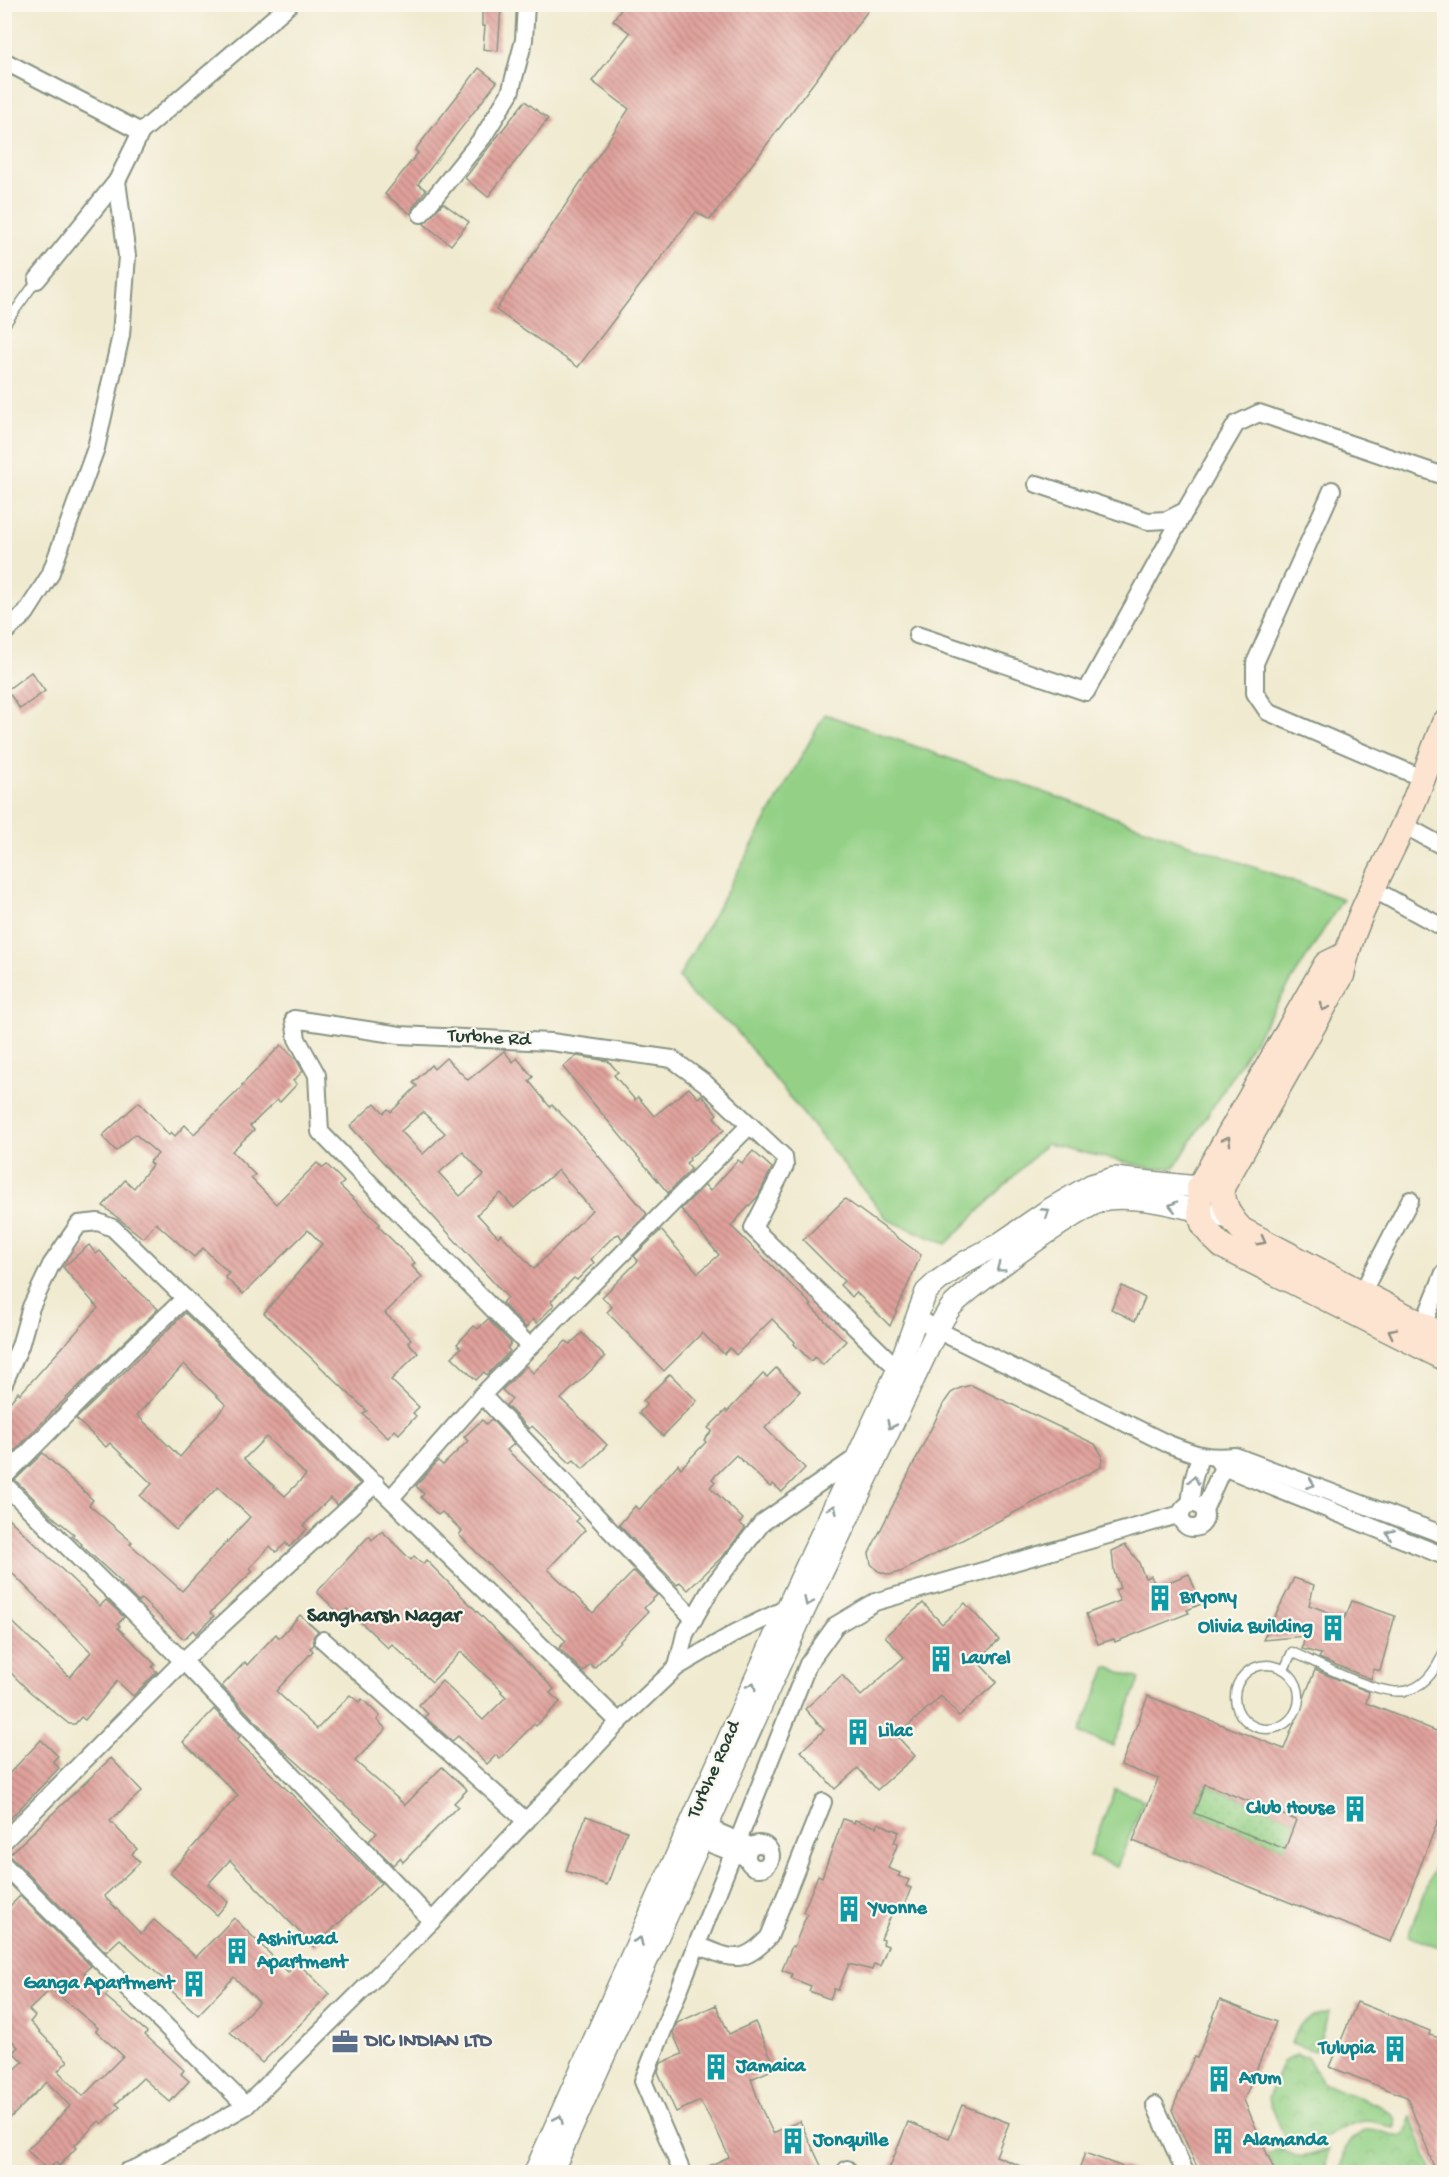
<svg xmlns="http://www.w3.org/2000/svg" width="1449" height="2177" font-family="'Gochi Hand',sans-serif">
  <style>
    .grass { fill: url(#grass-dots); stroke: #5a875e; stroke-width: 1.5 }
    .park { fill: url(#park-crowns); stroke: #5a875e; stroke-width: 1.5 }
    .garden { fill: #94d187; stroke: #5a875e; stroke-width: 1.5 }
    .building { fill: url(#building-back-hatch); fill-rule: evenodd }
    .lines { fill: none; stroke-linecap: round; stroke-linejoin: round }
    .service-casing { stroke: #889482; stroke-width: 11 }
    .minor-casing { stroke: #889482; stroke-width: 20 }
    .tertiary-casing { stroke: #889482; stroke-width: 24 }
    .secondary-casing { stroke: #889482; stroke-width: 27 }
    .service { stroke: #fff; stroke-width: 8 }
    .minor { stroke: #fff; stroke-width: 16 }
    .tertiary { stroke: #fff; stroke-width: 21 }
    .secondary { stroke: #fde4d1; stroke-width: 24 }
    .oneway { stroke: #8e9082 }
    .oneway2 { stroke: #8f9e9a }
    .labels { text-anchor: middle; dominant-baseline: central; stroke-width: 4.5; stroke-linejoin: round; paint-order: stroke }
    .street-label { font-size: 20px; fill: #1f3d34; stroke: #fbf7ec }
    .culture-label { font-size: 20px; font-weight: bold; fill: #0d838f; stroke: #fbf7ec; text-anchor: start }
    .service-label { font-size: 20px; font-weight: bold; fill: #4e5e75; stroke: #fbf7ec; text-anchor: start }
    .neighbourhood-label { font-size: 21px; font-weight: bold; fill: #1f3d34; stroke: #fbf7ec }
  </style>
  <defs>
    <pattern id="grass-dots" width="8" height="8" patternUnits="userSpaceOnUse" patternTransform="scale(1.5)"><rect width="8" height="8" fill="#94d187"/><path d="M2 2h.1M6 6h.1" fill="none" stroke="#7fb475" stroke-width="1.8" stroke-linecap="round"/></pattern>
    <pattern id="park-crowns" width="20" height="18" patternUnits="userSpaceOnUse" patternTransform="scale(1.5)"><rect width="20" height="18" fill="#94d187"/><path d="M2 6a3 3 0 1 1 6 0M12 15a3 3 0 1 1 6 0" fill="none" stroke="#7fb475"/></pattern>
    <pattern id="building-back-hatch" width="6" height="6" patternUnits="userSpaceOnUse" patternTransform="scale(1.5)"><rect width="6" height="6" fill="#e0a09b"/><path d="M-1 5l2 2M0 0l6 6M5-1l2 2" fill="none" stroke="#b5847f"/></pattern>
  </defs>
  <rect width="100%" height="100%" fill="#fbf7ec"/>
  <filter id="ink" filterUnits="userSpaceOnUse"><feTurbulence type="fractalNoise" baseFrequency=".0167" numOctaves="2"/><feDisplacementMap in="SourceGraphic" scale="12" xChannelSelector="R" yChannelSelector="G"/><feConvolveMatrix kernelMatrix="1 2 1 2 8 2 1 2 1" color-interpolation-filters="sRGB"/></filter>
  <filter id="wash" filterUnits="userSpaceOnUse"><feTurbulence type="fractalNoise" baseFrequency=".008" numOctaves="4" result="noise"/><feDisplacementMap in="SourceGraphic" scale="24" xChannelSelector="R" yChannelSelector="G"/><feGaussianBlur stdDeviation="1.35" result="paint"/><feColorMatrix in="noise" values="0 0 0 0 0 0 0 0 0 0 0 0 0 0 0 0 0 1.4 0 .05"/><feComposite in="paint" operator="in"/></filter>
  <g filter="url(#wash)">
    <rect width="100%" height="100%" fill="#f0ead0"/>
    <path class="grass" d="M1205,1784l91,36 -11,29 -91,-36z"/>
    <g class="park">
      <path d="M1329,2012l-12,36 -3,3 -23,-8c10,-25 13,-23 38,-31z"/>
      <path d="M1296,2055l11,2c6,8 9,18 15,24 12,13 84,23 72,47 -9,-3 -18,-7 -27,-7 -26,0 -58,36 -81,20l-18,-43 15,-36z"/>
      <path d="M1412,2117l20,55h-91l4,-23 8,-10 7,-5 7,-4 13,1 20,6 5,-3z"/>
      <path d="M1281,2148c18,14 28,8 47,1l-3,23h-50l-8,-18z"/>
    </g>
    <g class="garden">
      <path d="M825,714l518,185 -168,268 -20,2 -109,-25 -100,100 -58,-24 -153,-191 -43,-33 -13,-19z"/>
      <path d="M1107,1667l33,12 -27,67 -32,-13z"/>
      <path d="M1115,1789l29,11 -27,67 -28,-11z"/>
      <path d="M1444,1843v102l-1,4 -35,-13z"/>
    </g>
    <g id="blocks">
      <g class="building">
        <path d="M625,4h248l-163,216 -14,-8 -118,155 -82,-57 133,-201 -37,-28 38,-48 -17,-13z"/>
        <path d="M482,6l19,1 -3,44 -15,-2 2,-23h-3z"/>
        <path d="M479,68l18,14 -79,102 8,6 -13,17 -2,7 -26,-20 33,-41 -3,-3z"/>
        <path d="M525,101l23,18 -60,78 -23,-19z"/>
        <path d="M443,203l26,19 -18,23 -27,-21z"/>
        <path d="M31,672l14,19 -25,18 -13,-19z"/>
        <path d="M281,1045l15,14 7,12 -10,10 4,3 -17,18 -3,-2 -27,26 4,4 -22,21 23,24 -4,3 25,26 41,-41 6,5 4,-3 17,17 -4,4 40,38 -2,2 37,37 -3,3 10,11 -37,36 26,26 -3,3 10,11 -27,27 28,27 -6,6 3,3 -17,18 -4,-4 -7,8 -25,-24 4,-3 -103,-98 58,-69 -14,-14 -65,64 -18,-17 4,-4 -26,-25 -9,9 -38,-34 -13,15 -40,-32 22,-26 9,8 18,-23 -3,-3 9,-8 -23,-20 -19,17 -14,-15 37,-34 30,33 2,-3 4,4 10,-11 9,9 49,-48 -1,-1z"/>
        <path d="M504,1051l9,11 4,-4 16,19 -4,4 21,26 2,-2 24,24 71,85 -25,25 -3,-5 -5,2 -23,23 3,4 -17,17 -3,-2 -23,23 3,4 -17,18 -4,-4 -7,9 -24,-25 5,-6 -157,-171 25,-23 9,10 4,-4 3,3 26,-26 -4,-3 18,-18 3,4 12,-11 22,22zM423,1112l22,21 -22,21 -22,-23zM463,1152l21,23 -24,21 -21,-23zM558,1170l34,40 -58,59 -33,-35 -3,3 -21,-23 24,-21 13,15z"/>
        <path d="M577,1056l31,5 10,11 -4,3 21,25 3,-3 16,19 35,-28 9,10 4,-3 15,19 -3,3 10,13 -35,28 1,2 -4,3 5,6 -23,24 -105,-126z"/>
        <path d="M753,1151l19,17 -14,28 -27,30 81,79 -2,1 36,35 -23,24 -8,-8 -4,4 -17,-17 1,-2 -23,-23 -36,36 -6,-7 -6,6 -22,-21 -38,38 -57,-59 5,-5 -10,-10 36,-36 -4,-5 27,-26 37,43 21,-18 -38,-46 24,-24 5,6 28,-31 4,3z"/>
        <path d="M845,1199l76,56 -31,71 -34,-34 -4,5 -12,-12 4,-4 -41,-41z"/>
        <path d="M89,1245l7,9 4,-3 22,25 36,33 -102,99 -44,46 -8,-8v-36l14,-18 2,2 78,-86 -35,-41z"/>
        <path d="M1122,1286l23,12 -10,23 -24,-12z"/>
        <path d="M185,1313l175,171 -23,21 -7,-7 -27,28 4,3 -18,18 -3,-4 -10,9 -6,-6 -20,22 3,3 -43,42 4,3 -18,18 -3,-4 -9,9 -43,-40 -3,3 -17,-17 1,-2 -41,-38 1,-1 -10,-8 2,-2 -22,-18 -37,-36 28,-27 50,47 -4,5 43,37 -2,2 52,47 68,-74 -32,-30 -42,43 -36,-34 12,-12 -42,-41 -4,4 -30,-28zM184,1364l42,41 -46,52 -43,-42zM266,1437l40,38 -21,21 -41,-37z"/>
        <path d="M488,1319l23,24 -4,5 3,3 -23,24 -3,-3 -8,8 -24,-23 9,-9 -4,-4 17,-18 4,3z"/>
        <path d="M582,1333l23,24 -44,42 46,46 -24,24 -9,-9 -4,3 -38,-37 -3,3 -23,-24 6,-6 -10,-9 24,-24 7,7 33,-32 4,3z"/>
        <path d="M776,1368l24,23 -35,37 40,40 -23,24 -9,-8 -3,3 -34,-32 -24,24 3,3 -5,5 33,32 -3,4 5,5 -21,27 -36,35 -8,-8 -3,3 -58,-60 16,-19 4,4 39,-46 3,4 25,-26 -2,-2 8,-9 -4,-3 18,-18 1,2 36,-38 4,3z"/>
        <path d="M670,1374l27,27 -34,35 -24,-23 8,-9 -4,-3z"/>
        <path d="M971,1385l124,59 7,11 -1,12 -198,104 -13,4 -12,-4 -7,-7 -2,-11 75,-150 7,-10 9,-5z"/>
        <path d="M491,1419l23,25 -7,6 72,68 -3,3 9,9 -37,39 45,44 41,-42 23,24 -13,13 4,4 -54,56 -4,-4 -7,8 -24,-24 7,-7 -107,-106 3,-4 -20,-19 -4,3 -17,-18 3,-3 -8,-8 20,-23 2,-2 5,4 25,-24 -4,-4 18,-17 4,4z"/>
        <path d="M4,1514l96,92 6,-6 18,17 -6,7 2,2 -2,2 37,36 -3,3 5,5 -24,24 -16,-15 -32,39 -4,-3 -6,7h-6l-40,-33 -25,-25v-52l66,63 21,-25 -87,-87z"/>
        <path d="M382,1531l29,29 3,-4 9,8 3,-4 128,129 -4,4 10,9 -24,24 -2,-2 -34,35 -4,-4 -9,9 -29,-28 -6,5 -27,-24 3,-3 -9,-9 23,-24 41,39 23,-23 -5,-5 1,-1 -41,-39 -29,30 -40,-38 -4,4 -41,-39 -6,6 -24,-23 52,-56 3,4z"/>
        <path d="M1125,1545l13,16 7,17 6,-2 5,11 33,-13 12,30 -14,6 2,3 -74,29 -1,-3 -16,5 -12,-30 34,-13 -5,-11 5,-2 -6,-17 -2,-20z"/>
        <path d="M1294,1578l20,7 -5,20 36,13 7,-17 43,15 -15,55 -6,-2 -3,10 -52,-21 2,-4 -19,-5 3,-13 -42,4z"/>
        <path d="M923,1603l19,21 23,-21 34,37 -22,21 20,21 -38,34 -18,-20 -44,40 18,20 -38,34 -19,-22 -23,21 -34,-38 23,-21 -19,-21 37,-34 19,21 22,-20 21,-19 -19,-21z"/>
        <path d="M300,1615l18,16 -5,6 1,8 -4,3 3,3 -37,40 41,38 33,-34 9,7 3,-3 18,17 -3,4 9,9 -31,32 50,44 37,-38 25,23 -13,13 4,3 -55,56 -3,-4 -7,7 -24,-24 8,-8 -95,-84 -60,-63 23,-24 2,3 29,-31 3,4z"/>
        <path d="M1315,1670l54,22 -3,11 78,31v71l-53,137 -258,-101 25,-62 -37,-14 27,-69 136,53zM1205,1784l91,36 -11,29 -91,-36z"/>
        <path d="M214,1709l26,27 -3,4 144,143 -67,64 -84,-87 -22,24 20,18 -11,13 -47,-42 68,-78 -55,-53z"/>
        <path d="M41,1740l17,16 -5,5 6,7 -55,57v-46z"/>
        <path d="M111,1758l31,33 -32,30 27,28 -5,5 8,8 -36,34 37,38 13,-14 42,37 38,-39 54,54 10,-9 32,31 -68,69 -32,-31 29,-30 -25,-25 -36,38 -36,-33 2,-2 -44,-41 -14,13 -97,-97z"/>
        <path d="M586,1816l41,15 -20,54 -41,-14z"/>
        <path d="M843,1819l11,4 1,-3 21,7 2,-4 21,9 -5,10 4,1 -10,25 12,5 -2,3 11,4 -3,6 5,2 -8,20 -5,-2 -1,3 -3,-1 -13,31 3,1 -1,4 5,2 -8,20 -6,-2 -2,6 -23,-6 -11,26 -4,-1 -4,10 -21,-8 2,-5 -20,-8 1,-4 -10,-4 10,-24 2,1 13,-33 -4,-2 5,-12 10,-25 4,2z"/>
        <path d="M20,1896l71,70 -7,6 24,21 -3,3 42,36 -2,3 39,35 -3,4 8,7 -19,21 -27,-24 -27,26 4,3 -18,17 -3,-3 -25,25 2,2 -17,18 -3,-4 -8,8 -21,-20 43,-44 -23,-24 -43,42v-45l19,-17 -10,-10 5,-5 -14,-14v-121zM51,1989l47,39 -2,3 27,25 -40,40 -25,-25 10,-10 -38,-39 5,-6 -6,-6z"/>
        <path d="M1220,2000l56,22 -32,78 31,72h-76l-27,-62 22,-53 3,1z"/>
        <path d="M1357,2002l73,29 -1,4 15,4v133h-8l-29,-75 -77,-30z"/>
        <path d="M716,2005l13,29 26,-12 21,46 -25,11 10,29 12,25 27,-12 22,47 -11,4h-116l34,-15 -13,-28 -16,-28 -24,11 -18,-40 3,-9 21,-9 -9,-21 4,-10z"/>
        <path d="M962,2105l47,18 -13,33 39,16h-137l-9,-3 19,-47 41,16z"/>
        <path d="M1085,2153l49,18 -1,1h-55z"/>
      </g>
    </g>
  </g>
  <g filter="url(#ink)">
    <use href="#blocks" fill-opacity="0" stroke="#889482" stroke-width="1.5"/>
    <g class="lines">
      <g class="service-casing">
        <g id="service">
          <path d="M4,326l33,-46"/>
          <circle cx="1267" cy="1697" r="32"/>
          <path d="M1284,1670l8,-18c25,11 87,44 112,39 21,-3 33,-23 40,-40"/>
        </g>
      </g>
      <g class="minor-casing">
        <g id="minor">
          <path d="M4,61l137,71"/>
          <path d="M421,214l62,-77 27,-44 14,-53 2,-36"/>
          <path d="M37,280l80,-99"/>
          <path d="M1037,484l111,37 19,-1 18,-9 51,-87 23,-11 185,63"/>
          <path d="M1332,490l-77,173v30l13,19 154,66"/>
          <path d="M4,633l22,-20 24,-38 46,-127 25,-113 6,-79 -10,-75 24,-49 149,-128"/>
          <path d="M917,635l169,57 99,-181"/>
          <path d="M1404,825l40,22"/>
          <path d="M1371,888l73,40"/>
          <path d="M1362,1293l48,-93"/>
          <path d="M917,1317l20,13 229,113c28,11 39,16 69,13l209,79"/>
          <path d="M1423,1325l21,-52"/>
          <path d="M529,1346l-209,-214 -3,-57 -20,-36 -3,-20 106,16 151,7 121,17 33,24 79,74 1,9 -32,62 145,141"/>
          <path d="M4,1383l16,-37 11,-39 20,-42 28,-41 19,-2 15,6 506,494"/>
          <path d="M482,1395l212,224"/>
          <path d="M1216,1458l7,9 221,89"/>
          <path d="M4,1477l123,-124 58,-55"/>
          <path d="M4,1484l179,177 249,260"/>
          <path d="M391,1498l91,-103 268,-270"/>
          <circle cx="1193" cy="1516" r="12"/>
          <path d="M1190,1504l3,-23 7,-25"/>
          <path d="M1204,1510l19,-43"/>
          <path d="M323,1640l203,181"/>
          <path d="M677,1667l8,-33 27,-47 50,-64 95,-66"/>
          <path d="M697,1823l51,22"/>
          <path d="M690,1836l52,20"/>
          <path d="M4,1841l179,-180 193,-178"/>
          <circle cx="759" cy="1856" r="12"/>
          <path d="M4,1865l242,241"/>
          <path d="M697,1945c33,13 44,22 72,-8l54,-135"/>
          <path d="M1155,2105l30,67"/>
          <path d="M126,2172l13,-5 107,-61 186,-185 187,-199 58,-55 60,-35 50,-24"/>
          <path d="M682,2172l-39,-91 165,-417 28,-39 39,-23 306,-88"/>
          <path d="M845,2172l2,-3"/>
        </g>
      </g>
      <g class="tertiary-casing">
        <g id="tertiary">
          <path d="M535,2172l252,-564 111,-239 28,-77 12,-11 27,-19 34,-18 51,-35 41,-24 23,-7 101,11"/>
          <path d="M552,2172l249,-555 136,-287c5,-8 9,-17 15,-24 17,-19 133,-104 155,-107 41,-4 84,11 123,19"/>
        </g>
      </g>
      <g class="secondary-casing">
        <g id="secondary">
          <path d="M1444,723c-14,34 -25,70 -41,103 -22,49 -51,95 -61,149l-121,214c4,18 8,28 21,41l202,106"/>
          <path d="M1346,954l-20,10 -127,223c2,33 -2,36 23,59l222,112"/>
        </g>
      </g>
      <use href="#service" class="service"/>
      <use href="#minor" class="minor"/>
      <use href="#tertiary" class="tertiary"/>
      <use href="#secondary" class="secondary"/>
    </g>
    <defs><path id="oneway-chevron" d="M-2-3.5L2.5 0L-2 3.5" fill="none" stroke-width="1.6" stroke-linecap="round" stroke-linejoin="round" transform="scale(1.5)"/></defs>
    <g class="oneway">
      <use href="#oneway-chevron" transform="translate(1324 1007) rotate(119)"/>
      <use href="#oneway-chevron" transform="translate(1227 1140) rotate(-60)"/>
      <use href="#oneway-chevron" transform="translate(1262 1241) rotate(28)"/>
      <use href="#oneway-chevron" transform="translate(1392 1332) rotate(-153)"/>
    </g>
    <g class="oneway2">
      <use href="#oneway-chevron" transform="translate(1173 1206) rotate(-167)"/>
      <use href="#oneway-chevron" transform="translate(1046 1212) rotate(-33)"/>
      <use href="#oneway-chevron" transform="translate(1000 1268) rotate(143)"/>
      <use href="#oneway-chevron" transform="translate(891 1425) rotate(116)"/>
      <use href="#oneway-chevron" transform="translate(1194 1480) rotate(-78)"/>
      <use href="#oneway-chevron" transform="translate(1311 1484) rotate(21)"/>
      <use href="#oneway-chevron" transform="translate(833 1509) rotate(-65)"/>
      <use href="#oneway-chevron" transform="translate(1390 1534) rotate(-158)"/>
      <use href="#oneway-chevron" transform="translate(808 1602) rotate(115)"/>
      <use href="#oneway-chevron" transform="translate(752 1686) rotate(-66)"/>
      <use href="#oneway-chevron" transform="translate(639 1941) rotate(-66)"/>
      <use href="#oneway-chevron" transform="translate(559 2119) rotate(-66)"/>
    </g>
  </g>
  <defs>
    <g id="building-bare" transform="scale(2.07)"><path d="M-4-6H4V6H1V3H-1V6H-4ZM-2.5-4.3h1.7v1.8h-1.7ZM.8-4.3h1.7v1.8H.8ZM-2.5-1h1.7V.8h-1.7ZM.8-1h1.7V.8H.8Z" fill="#0f9aa8" stroke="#fbf7ec" stroke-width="2.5" paint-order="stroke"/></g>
    <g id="office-bare" transform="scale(2.07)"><path d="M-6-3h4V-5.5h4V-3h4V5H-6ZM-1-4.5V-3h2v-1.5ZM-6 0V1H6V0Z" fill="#5c6f8a" stroke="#fbf7ec" stroke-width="2.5" paint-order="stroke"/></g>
  </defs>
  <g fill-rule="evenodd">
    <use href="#building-bare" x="1160" y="1598"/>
    <use href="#building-bare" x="1333" y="1628"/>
    <use href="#building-bare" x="941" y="1659"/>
    <use href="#building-bare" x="858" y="1732"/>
    <use href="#building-bare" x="1355" y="1809"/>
    <use href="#building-bare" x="849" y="1909"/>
    <use href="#building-bare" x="237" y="1951"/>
    <use href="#building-bare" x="194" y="1984"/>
    <use href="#office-bare" x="345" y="2042"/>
    <use href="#building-bare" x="1395" y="2049"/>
    <use href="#building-bare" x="716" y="2067"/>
    <use href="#building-bare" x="1219" y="2079"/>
    <use href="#building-bare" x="793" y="2141"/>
    <use href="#building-bare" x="1223" y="2141"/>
  </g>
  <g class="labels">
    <g class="street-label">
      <text transform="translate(489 1039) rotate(3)">Turbhe Rd</text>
      <text transform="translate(715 1770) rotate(-66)">Turbhe Road</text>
    </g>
    <g class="culture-label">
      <text x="1180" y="1598">Bryony</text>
      <text x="1313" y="1628" text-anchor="end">Olivia Building</text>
      <text x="961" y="1659">Laurel</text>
      <text x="878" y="1732">Lilac</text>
      <text x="1335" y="1809" text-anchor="end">Club House</text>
      <text x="869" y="1909">Yvonne</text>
      <text x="257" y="1940">Ashirwad<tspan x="257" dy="23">Apartment</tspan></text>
      <text x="174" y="1984" text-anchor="end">Ganga Apartment</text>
      <text x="1375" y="2049" text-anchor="end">Tulupia</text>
      <text x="736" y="2067">Jamaica</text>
      <text x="1239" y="2079">Arum</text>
      <text x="813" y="2141">Jonquille</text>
      <text x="1243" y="2141">Alamanda</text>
    </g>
    <g class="service-label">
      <text x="365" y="2042">DIC INDIAN LTD</text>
    </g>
    <g class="neighbourhood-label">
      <text x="384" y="1617">Sangharsh Nagar</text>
    </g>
  </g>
  <rect width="1449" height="2177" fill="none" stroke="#fbf7ec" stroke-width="24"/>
</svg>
